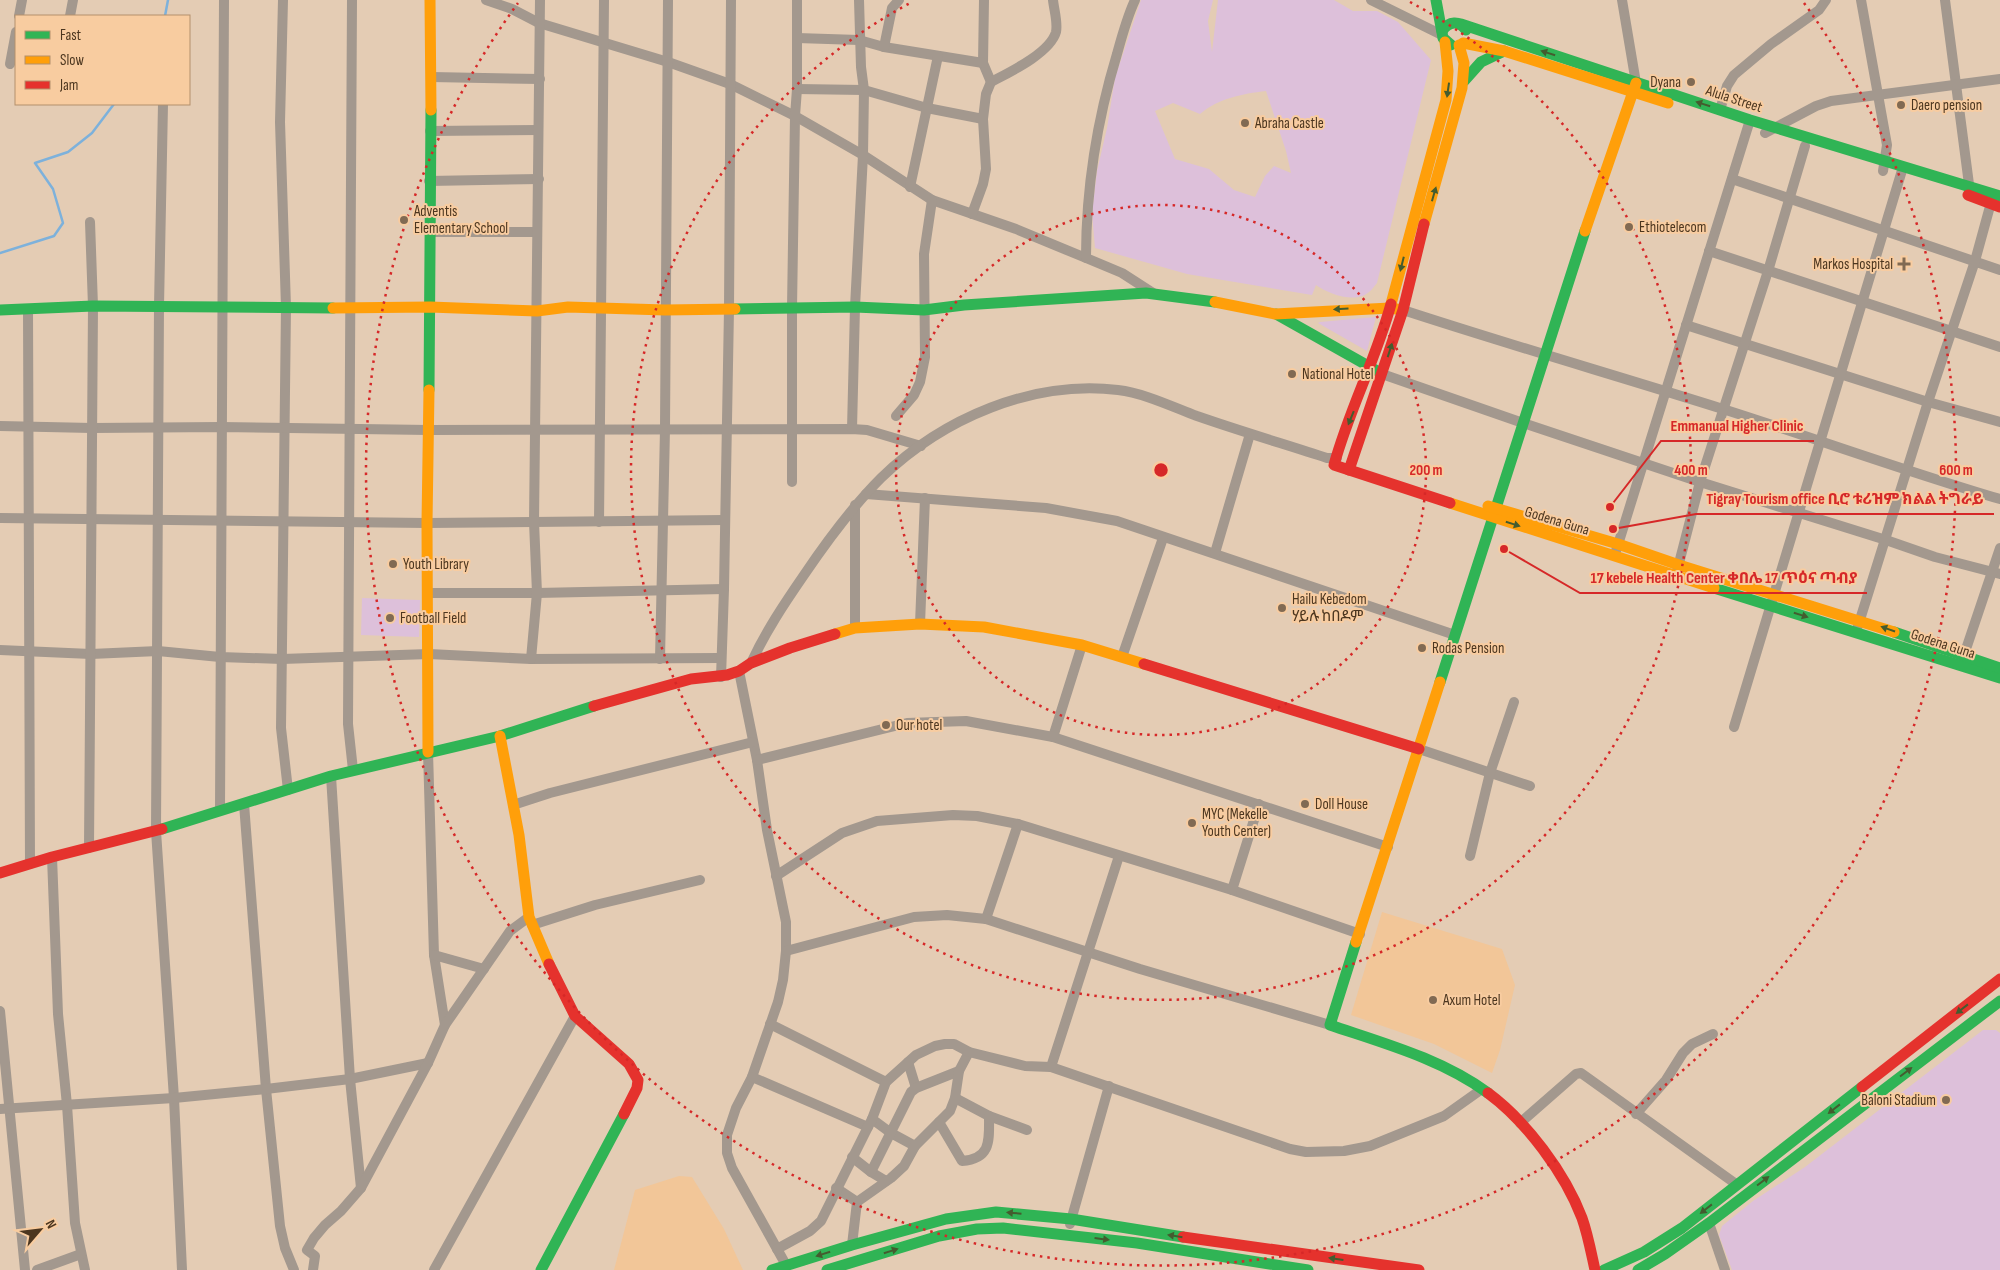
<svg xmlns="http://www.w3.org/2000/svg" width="2000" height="1270" font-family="'Sofia Sans Condensed','Noto Sans Ethiopic',sans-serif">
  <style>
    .built { fill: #f2c698 }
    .green { fill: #ddc0da; fill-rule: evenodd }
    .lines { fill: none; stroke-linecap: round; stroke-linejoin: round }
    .stream { stroke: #7db1db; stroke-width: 2.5 }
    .street { stroke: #a3988e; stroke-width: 10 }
    .fast { stroke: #30b455; stroke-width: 11 }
    .slow { stroke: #ff9f0a; stroke-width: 11 }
    .jam { stroke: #e5322d; stroke-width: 11 }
    .oneway { fill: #445c2f }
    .ring { fill: none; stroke: #d62828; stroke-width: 2.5; stroke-dasharray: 2.5 5 }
    .poi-dot { fill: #816a53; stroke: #f8cca0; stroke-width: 2 }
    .labels { text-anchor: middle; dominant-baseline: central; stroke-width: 4; stroke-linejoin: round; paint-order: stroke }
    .poi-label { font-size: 15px; fill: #4c361f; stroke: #f8cca0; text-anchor: start }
    .street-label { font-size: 15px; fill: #4c361f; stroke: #f8cca0 }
    .centre { fill: #d62828; stroke: #f8cca0; stroke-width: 2.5 }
    .ring-label { font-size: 15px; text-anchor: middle; font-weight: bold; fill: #d62828; stroke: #f8cca0; stroke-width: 4; stroke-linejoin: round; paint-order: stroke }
    .leader { fill: none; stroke: #d62828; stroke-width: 2 }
    .callout-dot { fill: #d62828; stroke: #f8cca0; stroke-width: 2 }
    .callout-label { font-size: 16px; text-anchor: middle; font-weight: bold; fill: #d62828; stroke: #f8cca0; stroke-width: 4; stroke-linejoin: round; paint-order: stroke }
  </style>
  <rect width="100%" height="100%" fill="#e4ccb4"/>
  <g class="built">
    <path d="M1382,912l120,37 13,36 -15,65 -8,23 -58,-29 -83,-29z"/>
    <path d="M679,1176l13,1 32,52 19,41h-129l21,-80z"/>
  </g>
  <g class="green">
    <path d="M1141,0h72l-5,21 4,31 6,-52h116l19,11h24l21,11 33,38 -54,223c-3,3 -5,7 -8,9 -13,12 -41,2 -53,-7l-4,10 -125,-21 -92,-26 -3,-35 5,-42 10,-43 8,-50zM1266,91l20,60 5,22 -17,-7 -9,10 -10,21 -21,-7 -25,-21 -34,-10 -20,-48 18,-8 27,11c19,-16 42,-20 66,-23z"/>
    <path d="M1376,317l-9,34 -49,-28 2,-1z"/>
    <path d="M362,598l58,2 -1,37 -58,-2z"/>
    <path d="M1983,1030h13l4,3v237h-268l-13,-35 3,-9 31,-25 52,-34z"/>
  </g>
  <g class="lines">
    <g class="stream">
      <path d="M165,16l3,-16"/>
      <path d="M0,253l54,-17 9,-13 -10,-34 -18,-26 33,-11 24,-19 22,-29"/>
    </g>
    <g class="street">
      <path d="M283,0l-3,122 6,185 -5,421 7,62"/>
      <path d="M352,0l-4,724 5,46"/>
      <path d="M486,0l26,9 27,14 129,39 62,22 65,32 68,39 69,45 84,29 70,29 36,15 31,20"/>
      <path d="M984,0l-1,63 8,19"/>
      <path d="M1371,0l71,35"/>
      <path d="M1622,0l14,83"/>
      <path d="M1861,0l26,145 -4,26"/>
      <path d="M1945,0l25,192"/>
      <path d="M19,16l3,-16"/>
      <path d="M70,16l3,-16"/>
      <path d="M797,38l62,2 25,7 99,16"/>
      <path d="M884,47l8,-39 7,-8"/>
      <path d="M10,64l6,-32"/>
      <path d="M431,77l109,2"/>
      <path d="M797,89l67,1 63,18 56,11"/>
      <path d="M163,104l-4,202 -3,525 18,267 8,172"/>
      <path d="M1720,110l7,-24 7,-11 37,-31 48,-34 7,-10"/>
      <path d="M430,131l108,-1"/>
      <path d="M1765,133l51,-27 15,-5 169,-22"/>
      <path d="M1732,179l268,91"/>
      <path d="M429,181l110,-2"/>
      <path d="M910,187l28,-131"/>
      <path d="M972,214l11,-30 3,-15 -3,-50 3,-25 5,-12c19,-10 59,-29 65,-50 2,-10 -2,-22 -3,-32"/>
      <path d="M429,232h107"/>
      <path d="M1709,251l291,96"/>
      <path d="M1086,258c0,-69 11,-138 31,-204 5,-18 10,-37 18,-54"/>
      <path d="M28,309l2,555"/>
      <path d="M1403,310c107,35 215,66 323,100 91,29 182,62 274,89"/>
      <path d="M1686,325l242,77 72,20"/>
      <path d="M1382,374l141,49 177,59 186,58 49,17 65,17"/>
      <path d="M896,416l18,-21 6,-13 5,-25 -1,-103 8,-54"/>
      <path d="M0,426l92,2 129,-1 208,3 423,-1 15,1 54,16"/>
      <path d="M852,429l3,-122 8,-152 1,-65 -3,-23 -2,-67"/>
      <path d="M792,482v-174l3,-192 2,-27v-89"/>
      <path d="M866,494l180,14 71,13 338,114"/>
      <path d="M0,518l427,5 297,-3"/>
      <path d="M599,522l5,-522"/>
      <path d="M1616,551l134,-431"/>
      <path d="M1215,553l35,-119"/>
      <path d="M1677,571l23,-89 68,-211 37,-125"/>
      <path d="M428,593h109l187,-4"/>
      <path d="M920,624l5,-126"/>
      <path d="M1858,626l70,-224 47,-141 17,-62"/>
      <path d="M855,628v-123"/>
      <path d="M0,650l91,4 67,-3 62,6 62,2 147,-5 102,5 189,-1"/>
      <path d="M1122,657l41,-119"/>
      <path d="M531,659l6,-66 -3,-71 6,-522"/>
      <path d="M660,659l5,-230 3,-429"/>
      <path d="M1962,661l38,-113"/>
      <path d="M751,663c15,-32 33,-59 53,-88 23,-34 48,-68 77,-97 62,-60 151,-98 237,-88 26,3 55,17 79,26 43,15 87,28 130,42h10"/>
      <path d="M739,671l18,89 10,70 19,92v29l-3,29 -5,22 -26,75 -16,31 -9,27v18l5,15 54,97"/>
      <path d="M721,677l3,-88 5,-280 2,-309"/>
      <path d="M1734,727l169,-560"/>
      <path d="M1053,737l29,-92"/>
      <path d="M1419,749l111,37"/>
      <path d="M428,752l6,203 11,70"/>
      <path d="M757,760l150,-37 59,-2 87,16 335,110"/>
      <path d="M331,776l19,303 11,109"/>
      <path d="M244,804l22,285 14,137 5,22 9,22"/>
      <path d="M513,805l37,-12 203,-51"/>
      <path d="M220,810l4,-810"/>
      <path d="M89,848l4,-542 -3,-84"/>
      <path d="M1470,856l20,-83 24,-71"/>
      <path d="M52,857l6,157 9,91 8,118 10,47"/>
      <path d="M776,876l66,-43 35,-12 76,-6 24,1 41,8 214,66 128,44"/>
      <path d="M1232,890l27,-86"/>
      <path d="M986,919l32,-95"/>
      <path d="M532,925l63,-20 105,-25"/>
      <path d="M786,951l128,-34 33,-2 39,4 154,50 190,56"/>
      <path d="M434,955l50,14"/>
      <path d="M0,1011l25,259"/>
      <path d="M770,1024l116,58"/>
      <path d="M908,1062l8,26"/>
      <path d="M1051,1067l68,-211"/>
      <path d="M752,1077l116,50"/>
      <path d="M955,1098l34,18 38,14"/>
      <path d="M0,1109l174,-11 92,-9 84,-10 78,-16"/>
      <path d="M1636,1114l30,-34 17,-27 9,-9 21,-10"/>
      <path d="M872,1119l19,14 24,13"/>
      <path d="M939,1122l23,39c30,-2 27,-22 27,-45"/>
      <path d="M1520,1123l56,-49 5,-1 155,111"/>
      <path d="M852,1157l19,15 15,9"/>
      <path d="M871,1172l40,-80 5,-4 43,-17"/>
      <path d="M836,1188l21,14"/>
      <path d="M1709,1223l16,47"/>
      <path d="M1070,1224l39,-138"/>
      <path d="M852,1245l5,-43 34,-24 13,-12 11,-20 35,-35 5,-13 4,-27 10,-19"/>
      <path d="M777,1249l33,-18 11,-10 51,-102 14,-37 30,-27 19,-9 10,-2h9l15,8 56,14 26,1 239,82 16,3 38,-1 26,-5 74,-30 38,-27"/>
      <path d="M37,1270l44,-16"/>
      <path d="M313,1270l2,-14 -8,-6 7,-12 11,-13 16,-14 20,-23 67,-125 17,-38 65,-94 19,-14"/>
      <path d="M434,1270l141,-254"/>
    </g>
    <g class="fast">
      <path d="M1436,0l7,38 8,7"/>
      <path d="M1461,24l289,96 250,76"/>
      <path d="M1442,31c7,-10 17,-11 24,-1"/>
      <path d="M1464,81l17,-19 23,-11"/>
      <path d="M735,309l120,-2 69,3 40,-5 182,-12 69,9"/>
      <path d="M0,310l93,-4 240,2"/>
      <path d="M1276,314l103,58"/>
      <path d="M429,390l2,-280"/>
      <path d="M1714,588l286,90"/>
      <path d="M1894,632l106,36"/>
      <path d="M1440,682l145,-451"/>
      <path d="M162,829l169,-53 169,-40 94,-30"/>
      <path d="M1356,942l-26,83c53,18 112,34 158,68"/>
      <path d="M541,1270l83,-156"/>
      <path d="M772,1270l80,-25 94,-26 50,-7 75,7 112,18"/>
      <path d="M827,1270l112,-34 38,-7 26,-1 134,15 171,27"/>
      <path d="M1604,1270l40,-18 38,-24 180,-141"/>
      <path d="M1638,1270l27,-16 44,-31 291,-222"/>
    </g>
    <g class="slow">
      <path d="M430,0l1,110"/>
      <path d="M1463,43l41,8 164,52"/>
      <path d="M1424,224l38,-136 2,-25 -5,-18"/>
      <path d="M1585,231l51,-148"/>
      <path d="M1215,302l60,12 115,-6 13,2"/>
      <path d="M1391,304l55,-204 2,-29 -3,-29"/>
      <path d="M333,308l97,-1 107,4 31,-4 97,3 70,-1"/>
      <path d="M1450,503l264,85"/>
      <path d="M1488,506l130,38 61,21 215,67"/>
      <path d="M835,634l20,-6 65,-4 64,3 98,18 62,19"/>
      <path d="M500,736l19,99 10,82 20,47"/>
      <path d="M428,752l-1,-229 2,-133"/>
      <path d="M1356,942l84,-260"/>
    </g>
    <g class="jam">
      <path d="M1968,195l32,12"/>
      <path d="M1391,304c-15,55 -42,106 -57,161l116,38"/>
      <path d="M1349,470l54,-160 21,-86"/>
      <path d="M1144,664l275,85"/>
      <path d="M594,706l97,-27 36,-4 12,-4 12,-8 39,-15 45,-14"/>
      <path d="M0,873l52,-16 110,-28"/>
      <path d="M549,964l26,52 54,48 9,16 -1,8 -13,26"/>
      <path d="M1862,1087l138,-108"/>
      <path d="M1488,1093c38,28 77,80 94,125 6,17 9,34 13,52"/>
      <path d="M1183,1237l236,33"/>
    </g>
  </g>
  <defs><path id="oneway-solid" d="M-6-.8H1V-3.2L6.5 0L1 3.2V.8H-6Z" transform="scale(1.25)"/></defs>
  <g class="oneway">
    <use href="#oneway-solid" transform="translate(1548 53) rotate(-162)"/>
    <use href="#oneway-solid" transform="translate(1448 90) rotate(98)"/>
    <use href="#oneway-solid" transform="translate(1703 104) rotate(-162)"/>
    <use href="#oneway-solid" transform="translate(1434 194) rotate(-74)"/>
    <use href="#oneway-solid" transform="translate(1402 264) rotate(104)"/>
    <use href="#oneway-solid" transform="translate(1341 309) rotate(177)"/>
    <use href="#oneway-solid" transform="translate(1390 350) rotate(-72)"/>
    <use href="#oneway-solid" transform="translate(1351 418) rotate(112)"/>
    <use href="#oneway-solid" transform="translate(1513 524) rotate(17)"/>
    <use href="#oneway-solid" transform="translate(1801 615) rotate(17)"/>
    <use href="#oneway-solid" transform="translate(1888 629) rotate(-161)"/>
    <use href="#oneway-solid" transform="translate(1962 1009) rotate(142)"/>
    <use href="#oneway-solid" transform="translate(1906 1072) rotate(-37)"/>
    <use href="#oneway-solid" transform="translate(1834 1109) rotate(142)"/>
    <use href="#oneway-solid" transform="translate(1763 1181) rotate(-37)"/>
    <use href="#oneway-solid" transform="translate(1706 1209) rotate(142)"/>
    <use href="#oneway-solid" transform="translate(1014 1213) rotate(-175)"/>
    <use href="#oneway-solid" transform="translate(1175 1236) rotate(-171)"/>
    <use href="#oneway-solid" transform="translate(1102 1239) rotate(7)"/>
    <use href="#oneway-solid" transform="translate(891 1251) rotate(-17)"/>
    <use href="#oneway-solid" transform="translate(823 1254) rotate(163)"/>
    <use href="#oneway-solid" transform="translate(1336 1259) rotate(-172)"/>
  </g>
  <g class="ring">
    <circle cx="1161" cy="470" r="265"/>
    <path d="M1410 2A530 530 0 1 1 912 2"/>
    <path d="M1804 3A795 795 0 1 1 518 3"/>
  </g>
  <g class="poi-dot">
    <circle cx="1691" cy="82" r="5"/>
    <circle cx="1901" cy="105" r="5"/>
    <circle cx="1245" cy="123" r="5"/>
    <circle cx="404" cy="220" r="5"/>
    <circle cx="1629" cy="227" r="5"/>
    <path d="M1901.5 256.5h5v5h5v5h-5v5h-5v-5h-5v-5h5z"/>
    <circle cx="1292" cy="374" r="5"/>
    <circle cx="393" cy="564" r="5"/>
    <circle cx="1282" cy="608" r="5"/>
    <circle cx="390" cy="618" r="5"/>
    <circle cx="1422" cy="648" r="5"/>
    <circle cx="886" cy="725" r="5"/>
    <circle cx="1305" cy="804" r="5"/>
    <circle cx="1192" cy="823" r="5"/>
    <circle cx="1433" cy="1000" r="5"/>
    <circle cx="1946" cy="1100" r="5"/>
  </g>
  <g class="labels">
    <g class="poi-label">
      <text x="1681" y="82" text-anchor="end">Dyana</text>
      <text x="1911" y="105">Daero pension</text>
      <text x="1255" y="123">Abraha Castle</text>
      <text x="414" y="211">Adventis<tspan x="414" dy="17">Elementary School</tspan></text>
      <text x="1639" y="227">Ethiotelecom</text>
      <text x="1893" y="264" text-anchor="end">Markos Hospital</text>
      <text x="1302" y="374">National Hotel</text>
      <text x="403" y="564">Youth Library</text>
      <text x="1292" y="599">Hailu Kebedom<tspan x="1292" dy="17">ሃይሉ ከበዶም</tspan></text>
      <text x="400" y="618">Football Field</text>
      <text x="1432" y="648">Rodas Pension</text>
      <text x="896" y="725">Our hotel</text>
      <text x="1315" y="804">Doll House</text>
      <text x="1202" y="814">MYC (Mekelle<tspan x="1202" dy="17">Youth Center)</tspan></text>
      <text x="1443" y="1000">Axum Hotel</text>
      <text x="1936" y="1100" text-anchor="end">Baloni Stadium</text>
    </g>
    <g class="street-label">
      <text transform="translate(1734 99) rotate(18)">Alula Street</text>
      <text transform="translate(1557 521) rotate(17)">Godena Guna</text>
      <text transform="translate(1943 644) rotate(18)">Godena Guna</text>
    </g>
  </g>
  <circle cx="1161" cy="470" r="8" class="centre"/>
  <g class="ring-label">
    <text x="1426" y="475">200 m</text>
    <text x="1691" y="475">400 m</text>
    <text x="1956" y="475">600 m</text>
  </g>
  <path class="leader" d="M1610 507L1661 441H1814M1613 529L1696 514H1994M1504 549L1580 593H1867"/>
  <g class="callout-dot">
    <circle cx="1610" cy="507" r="5"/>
    <circle cx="1613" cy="529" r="5"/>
    <circle cx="1504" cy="549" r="5"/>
  </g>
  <g class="callout-label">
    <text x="1737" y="431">Emmanual Higher Clinic</text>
    <text x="1845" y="504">Tigray Tourism office ቢሮ ቱሪዝም ክልል ትግራይ</text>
    <text x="1724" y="583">17 kebele Health Center ቀበሌ 17 ጥዕና ጣብያ</text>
  </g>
  <rect x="15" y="15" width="175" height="90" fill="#f8cca0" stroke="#b3906c"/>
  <rect x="25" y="31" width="25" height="8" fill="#30b455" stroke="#b3906c"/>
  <text x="60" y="40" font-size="15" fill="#4c361f">Fast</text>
  <rect x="25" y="56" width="25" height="8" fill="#ff9f0a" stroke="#b3906c"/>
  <text x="60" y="65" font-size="15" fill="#4c361f">Slow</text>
  <rect x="25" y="81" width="25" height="8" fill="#e5322d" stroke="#b3906c"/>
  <text x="60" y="90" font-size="15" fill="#4c361f">Jam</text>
  <g transform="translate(40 1230) rotate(62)" stroke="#f8cca0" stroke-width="4" paint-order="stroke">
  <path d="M0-4L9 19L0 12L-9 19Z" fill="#4c361f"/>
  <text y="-8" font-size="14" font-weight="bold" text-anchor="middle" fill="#4c361f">N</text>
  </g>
</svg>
